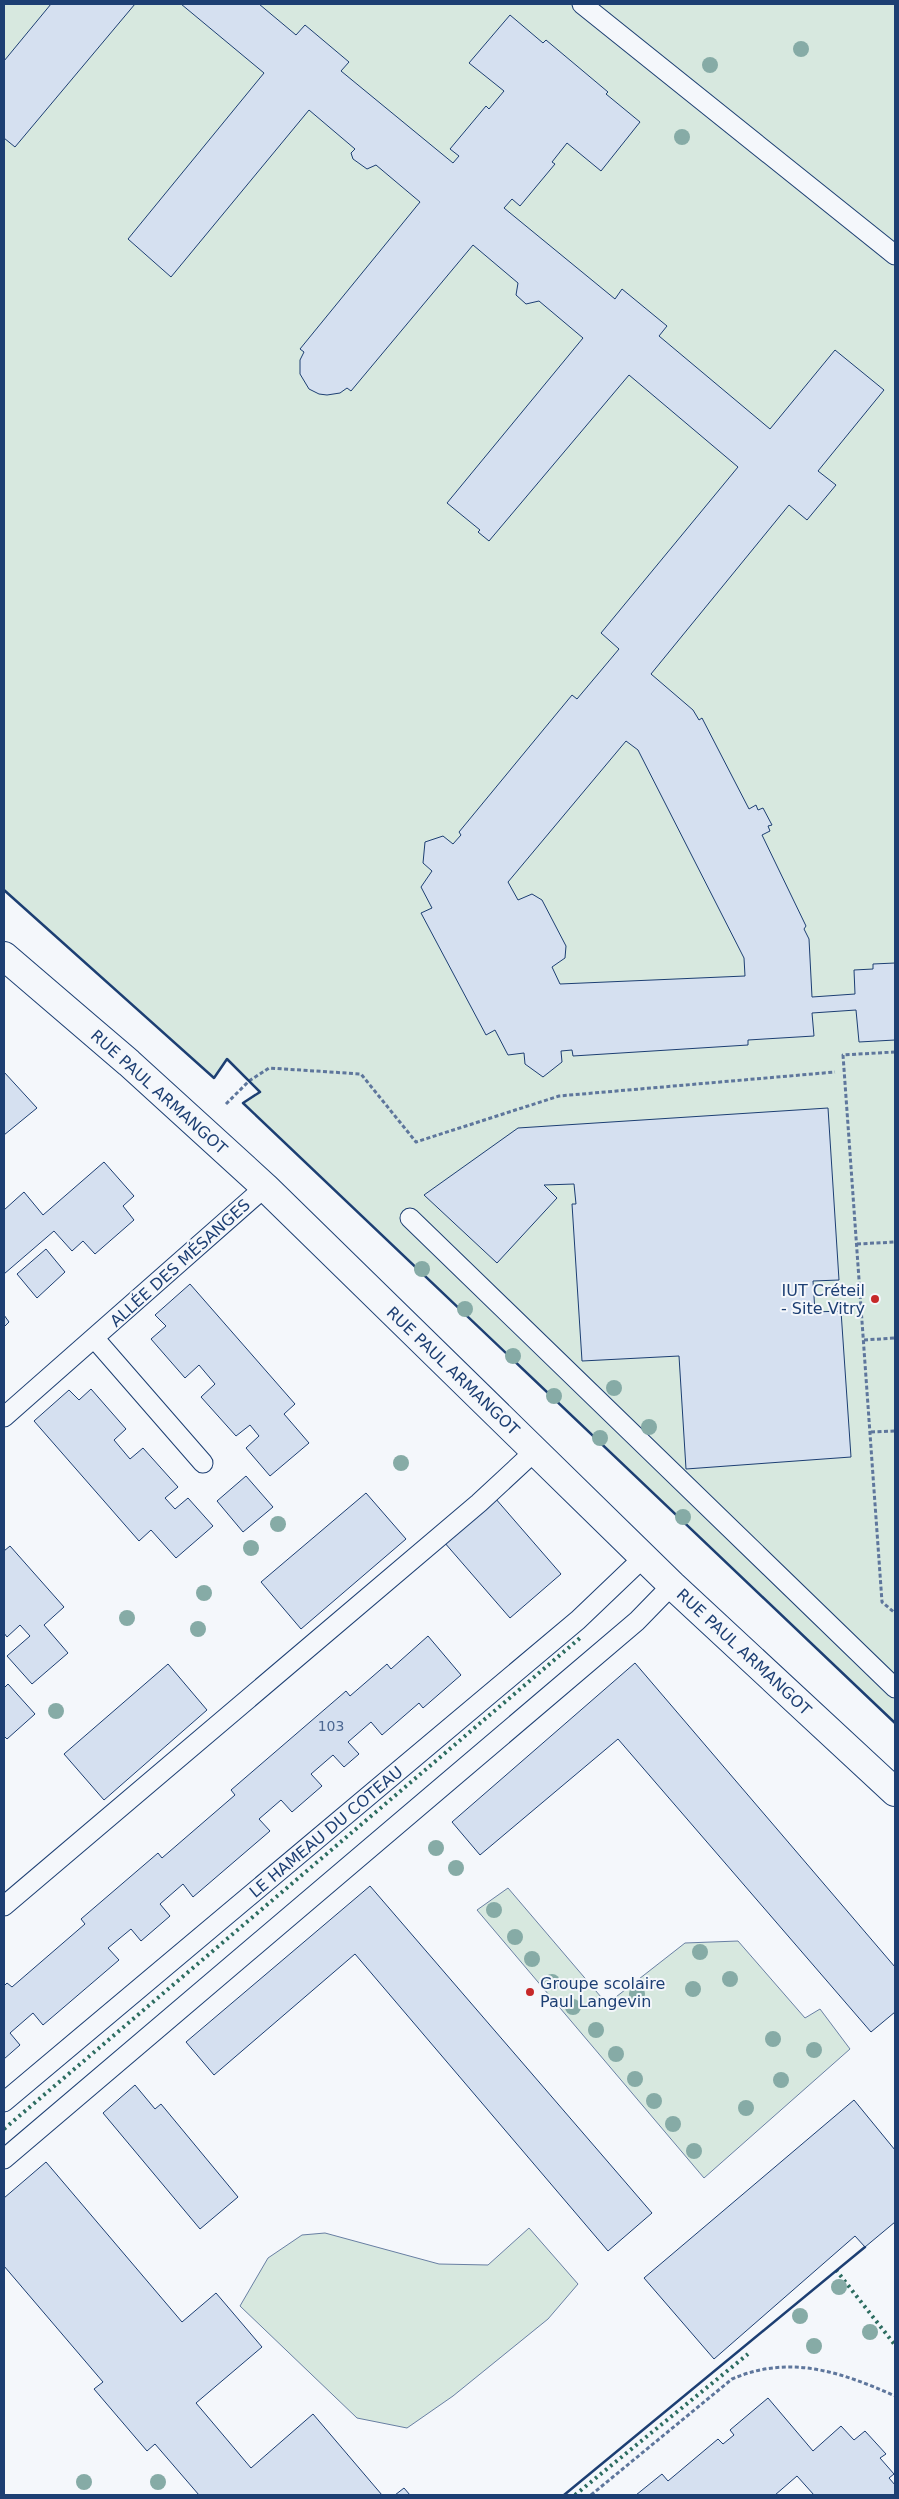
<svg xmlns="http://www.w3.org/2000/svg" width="899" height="2499" font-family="'DejaVu Sans',sans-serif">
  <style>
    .green { fill: #d7e8df; stroke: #687fa3 }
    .building { fill: #d5e0f0; stroke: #1d3f73; fill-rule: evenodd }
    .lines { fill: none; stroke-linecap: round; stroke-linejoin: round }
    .lane-casing { stroke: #1d3f73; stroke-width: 21 }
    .street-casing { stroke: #1d3f73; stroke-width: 30 }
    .path { stroke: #5e769c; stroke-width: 3; stroke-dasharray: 4 2.5; stroke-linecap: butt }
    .lane { stroke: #f4f7fb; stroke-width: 19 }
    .street { stroke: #f4f7fb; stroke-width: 28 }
    .hedge { stroke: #2c6c60; stroke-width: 4; stroke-dasharray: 2.5 4; stroke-linecap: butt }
    .wall { stroke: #1d3f73; stroke-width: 2.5 }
    .tree { fill: #86aba6 }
    .poi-dot { fill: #c62828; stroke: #f4f7fb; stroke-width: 2 }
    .labels { text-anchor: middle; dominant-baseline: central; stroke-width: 4; stroke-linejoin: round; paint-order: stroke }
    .number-label { font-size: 14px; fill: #4b6792 }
    .street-label { font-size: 16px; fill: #1d3f73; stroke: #f4f7fb }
    .poi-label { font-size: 16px; fill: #1d3f73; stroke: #f4f7fb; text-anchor: end }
  </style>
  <rect width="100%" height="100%" fill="#f4f7fb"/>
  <g class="green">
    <path d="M4,4h891v1719l-652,-620 17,-11 -33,-33 -13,19 -210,-188z"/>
    <path d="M508,1888l99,116 78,-61 53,-2 67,77 15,-9 30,40 -146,129 -227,-268z"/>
    <path d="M529,2228l49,56 -30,35 -95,77 -46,32 -50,-10 -117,-112 28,-48 34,-23 23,-2 114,31 49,1z"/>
  </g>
  <g class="building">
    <path d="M51,4h84l-120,143 -11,-9v-77z"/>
    <path d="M181,4h78l37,31 9,-10 44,37 -8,9 112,92 6,-7 -9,-7 36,-43 3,3 15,-18 -35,-28 41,-48 33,28 3,-3 62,52 -2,2 34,28 -39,49 -34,-28 -15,19 3,2 -35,42 -8,-7 -8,9 111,91 7,-10 45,37 -8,10 111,93 65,-79 49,40 -66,81 18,14 -29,35 -18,-15 -138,169 42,36 6,10 3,-2 47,91 7,-4 2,5 5,-2 9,17 -4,1 2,5 -8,4 44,91 -2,3 5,10 3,58 43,-3 -1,-24 19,-1v-5l22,-1v77l-36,2 -3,-32 -44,3 2,23 -66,4v5l-175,11 -1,-6 -11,1 1,11 -19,15 -18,-13 -1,-11 -16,2 -13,-25 -9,5 -65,-122 11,-5 -11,-21 11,-16 -9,-8 2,-21 18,-6 10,8 8,-9 -2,-3 113,-137 5,4 42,-50 -18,-16 137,-166 -109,-92 -140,166 -11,-9 2,-2 -33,-27 136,-165 -44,-37 -13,3 -10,-9 2,-12 -45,-38 -122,146 -4,-3 -7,5 -13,2 -8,-1 -10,-5 -9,-15v-14l4,-8 -4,-3 120,-147 -44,-37 -9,4 -14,-10 -2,-6 4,-4 -46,-39 -138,167 -43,-38 136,-166zM626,741l12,9 106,208 1,18 -185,8 -8,-17 13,-9 1,-12 -24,-46 -10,-6 -14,6 -10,-18z"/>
    <path d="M4,1072l33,36 -33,27z"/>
    <path d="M828,1108l11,172 -26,1 2,31 26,-1 10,146 -165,12 -7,-113 -97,5 -10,-157h4l-2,-20 -30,1 13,13 -60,65 -73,-68 94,-67z"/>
    <path d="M104,1162l30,34 -11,10 11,14 -39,34 -12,-13 -11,10 -18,-20 -50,43v-64l20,-18 19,23z"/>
    <path d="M46,1249l19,23 -28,26 -20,-24z"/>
    <path d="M190,1284l105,120 -11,10 25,29 -39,33 -24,-28 13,-12 -9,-11 -14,11 -35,-39 14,-13 -16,-19 -14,13 -34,-39 15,-13 -11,-11z"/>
    <path d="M4,1315l5,7 -5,5z"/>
    <path d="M91,1389l35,40 -12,11 16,19 13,-11 35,39 -13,11 10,11 13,-11 25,28 -37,32 -25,-28 -12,11 -105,-120 35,-31 10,10z"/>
    <path d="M246,1476l27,31 -30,25 -26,-31z"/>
    <path d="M366,1493l40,46 -105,90 -40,-47z"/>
    <path d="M495,1498l66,76 -51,44 -66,-76z"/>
    <path d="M10,1546l54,61 -20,18 24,28 -36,31 -25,-28 23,-20 -10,-11 -13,12 -3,-4v-82z"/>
    <path d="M428,1636l33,39 -38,33 -4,-5 -37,32 -11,-13 -23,20 11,12 -15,13 -11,-12 -22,19 11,12 -30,26 -11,-12 -22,19 11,12 -77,66 -10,-13 -23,20 10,12 -29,25 -10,-12 -23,19 11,12 -76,65 -10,-12 -23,20 10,12 -16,14v-73l3,-3 5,4 73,-63 -4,-5 77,-66 4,5 73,-63 -4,-5 115,-99 4,5 37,-32 4,5z"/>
    <path d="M635,1663l260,304v45l-24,20 -253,-293 -138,116 -28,-33z"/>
    <path d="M168,1664l39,46 -103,90 -40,-46z"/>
    <path d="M8,1684l27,30 -28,25 -3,-3v-48z"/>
    <path d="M370,1886l282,327 -44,38 -253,-297 -141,121 -28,-33z"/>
    <path d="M135,2085l20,24 6,-5 77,93 -38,32 -97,-116z"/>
    <path d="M854,2100l41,50v72l-30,25 -10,-11 -141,123 -70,-81z"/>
    <path d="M46,2162l136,160 34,-29 46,54 -66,56 55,65 62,-54 69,81h-183l-44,-51 -8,7 -53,-62 9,-7 -99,-116v-68z"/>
    <path d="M768,2398l45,53 28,-25 13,14 11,-9 21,23 -6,4 14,16 -5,4 6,7v10h-81l-17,-19 -22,19h-139l26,-21 6,7 50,-42 5,5 11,-9 -4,-5z"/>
    <path d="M404,2488l6,7h-15z"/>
  </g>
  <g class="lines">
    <g class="lane-casing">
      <g id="lane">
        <path d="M582,4l313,251"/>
        <path d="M410,1218l485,470"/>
        <path d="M95,1339l108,124"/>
        <path d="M4,1417l261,-230"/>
        <path d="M4,1906l475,-403 56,-52"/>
        <path d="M4,2102l574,-482 66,-63"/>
        <path d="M4,2159l633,-538 35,-36"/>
      </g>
    </g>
    <g class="street-casing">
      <path id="street" d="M4,956l125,107 136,124 407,398 223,207"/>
    </g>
    <g class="path">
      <path d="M895,1052l-52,3 39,547 13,11"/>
      <path d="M226,1104l23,-23 20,-13 92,6 55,68 143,-46 276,-24"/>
      <path d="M857,1244l38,-2"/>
      <path d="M864,1340l31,-2"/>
      <path d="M871,1432l24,-1"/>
      <path d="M591,2495l141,-116c58,-25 109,-7 163,17"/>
    </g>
    <use href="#lane" class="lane"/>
    <use href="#street" class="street"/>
    <g class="hedge">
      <path d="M4,2129l576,-491"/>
      <path d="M836,2270l59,75"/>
      <path d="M575,2495l173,-141"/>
    </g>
    <g class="wall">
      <path d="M4,890l210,188 13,-19 33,33 -17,11 652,620"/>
      <path d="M564,2495l301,-248"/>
    </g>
  </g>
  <g class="tree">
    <circle cx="801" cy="49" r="8"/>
    <circle cx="710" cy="65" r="8"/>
    <circle cx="682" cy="137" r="8"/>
    <circle cx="422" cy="1269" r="8"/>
    <circle cx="465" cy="1309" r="8"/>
    <circle cx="513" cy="1356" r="8"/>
    <circle cx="614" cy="1388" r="8"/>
    <circle cx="554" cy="1396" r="8"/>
    <circle cx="649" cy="1427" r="8"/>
    <circle cx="600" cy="1438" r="8"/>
    <circle cx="401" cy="1463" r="8"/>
    <circle cx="683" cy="1517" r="8"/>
    <circle cx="278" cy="1524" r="8"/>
    <circle cx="251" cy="1548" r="8"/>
    <circle cx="204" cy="1593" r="8"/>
    <circle cx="127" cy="1618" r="8"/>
    <circle cx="198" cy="1629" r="8"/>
    <circle cx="56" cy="1711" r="8"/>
    <circle cx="436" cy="1848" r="8"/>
    <circle cx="456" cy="1868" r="8"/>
    <circle cx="494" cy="1910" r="8"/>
    <circle cx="515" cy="1937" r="8"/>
    <circle cx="700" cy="1952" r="8"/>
    <circle cx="532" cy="1959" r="8"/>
    <circle cx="730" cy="1979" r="8"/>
    <circle cx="552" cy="1982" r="8"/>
    <circle cx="693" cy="1989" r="8"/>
    <circle cx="637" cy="1994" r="8"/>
    <circle cx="573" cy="2007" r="8"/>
    <circle cx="596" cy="2030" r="8"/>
    <circle cx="773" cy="2039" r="8"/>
    <circle cx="814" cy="2050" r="8"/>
    <circle cx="616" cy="2054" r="8"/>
    <circle cx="635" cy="2079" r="8"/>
    <circle cx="781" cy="2080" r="8"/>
    <circle cx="654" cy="2101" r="8"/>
    <circle cx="746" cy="2108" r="8"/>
    <circle cx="673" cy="2124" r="8"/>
    <circle cx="694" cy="2151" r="8"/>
    <circle cx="839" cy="2287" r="8"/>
    <circle cx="800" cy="2316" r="8"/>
    <circle cx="870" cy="2332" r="8"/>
    <circle cx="814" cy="2346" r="8"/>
    <circle cx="84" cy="2482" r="8"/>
    <circle cx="158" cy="2482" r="8"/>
  </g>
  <g class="poi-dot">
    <circle cx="875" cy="1299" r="5"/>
    <circle cx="530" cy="1992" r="5"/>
  </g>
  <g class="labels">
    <g class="number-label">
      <text x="331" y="1726">103</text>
    </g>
    <g class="street-label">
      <text transform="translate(159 1092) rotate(42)">RUE PAUL ARMANGOT</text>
      <text transform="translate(180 1263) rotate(-42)">ALLÉE DES MÉSANGES</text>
      <text transform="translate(453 1371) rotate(44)">RUE PAUL ARMANGOT</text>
      <text transform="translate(744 1652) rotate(43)">RUE PAUL ARMANGOT</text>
      <text transform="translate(326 1832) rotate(-40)">LE HAMEAU DU COTEAU</text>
    </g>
    <g class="poi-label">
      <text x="865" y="1290">IUT Créteil<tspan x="865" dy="18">- Site Vitry</tspan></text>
      <text x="540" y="1983" text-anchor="start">Groupe scolaire<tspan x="540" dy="18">Paul Langevin</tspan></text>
    </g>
  </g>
  <rect width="899" height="2499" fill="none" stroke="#1d3f73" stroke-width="10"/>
</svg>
